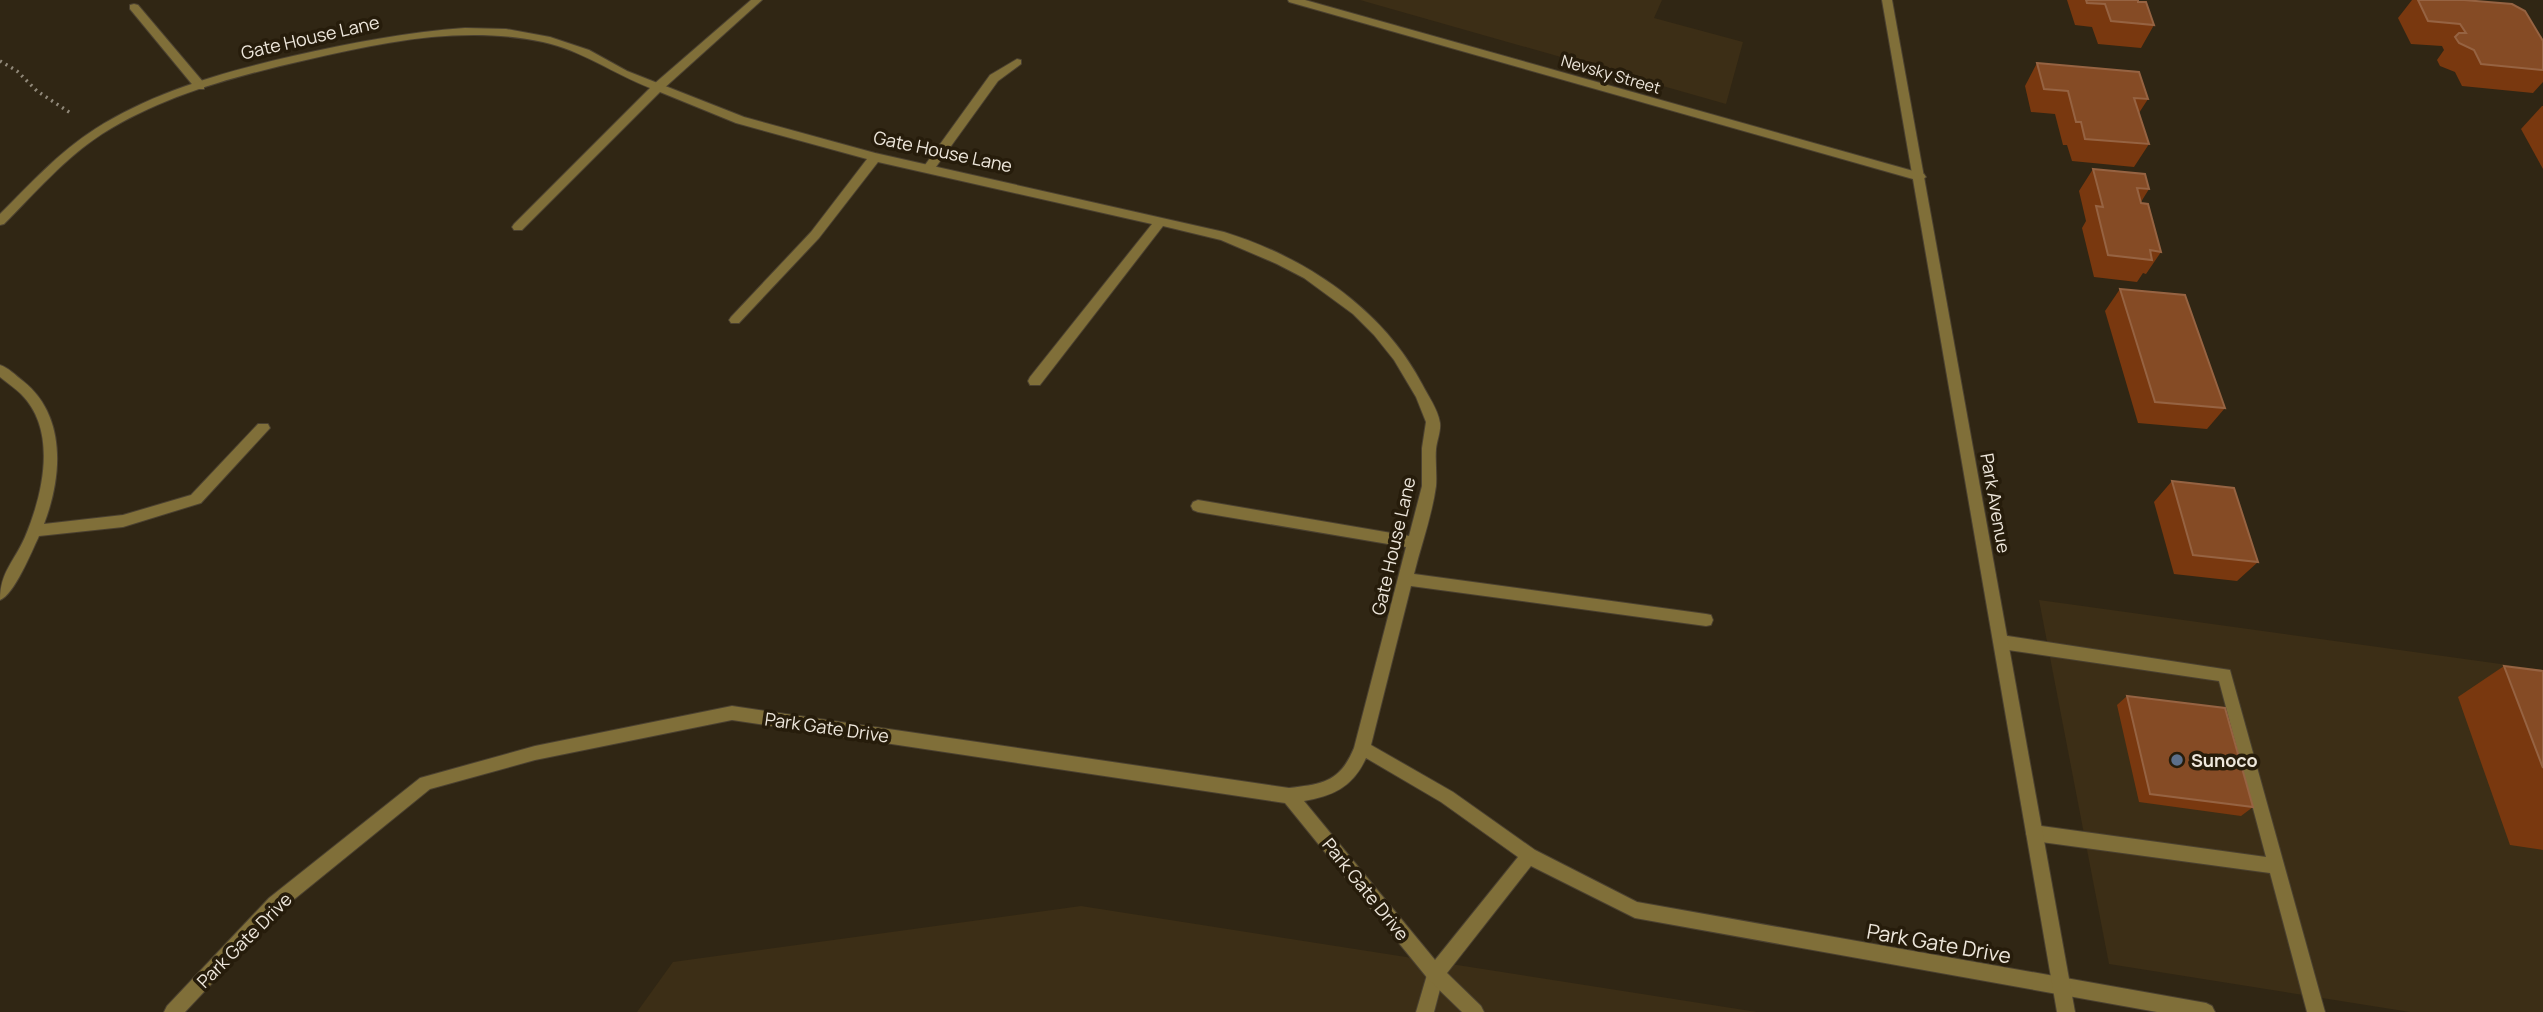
<svg xmlns="http://www.w3.org/2000/svg" width="2543" height="1012" font-family="Manrope,sans-serif">
  <style>
    .built { fill: #3c2e16 }
    .lines { fill: none; stroke-linecap: round; stroke-linejoin: round }
    .service-casing { stroke: #4b4130; stroke-width: 2 }
    .minor-casing { stroke: #4b4130; stroke-width: 2 }
    .tertiary-casing { stroke: #4b4130; stroke-width: 2 }
    .path { stroke: #91897a; stroke-width: 3.5; stroke-dasharray: 2 4.5; stroke-linecap: butt }
    .service { fill: #806f39; fill-rule: evenodd }
    .minor { fill: #806f39; fill-rule: evenodd }
    .tertiary { fill: #806f39; fill-rule: evenodd }
    .wall { fill: #79380f }
    .building { fill: #854b25; stroke: #966342; stroke-width: 2 }
    .service-dot { fill: #5c6f8a; stroke: #261c0b; stroke-width: 2.5 }
    .labels { text-anchor: middle; dominant-baseline: central; stroke-width: 7; stroke-linejoin: round; paint-order: stroke }
    .far-street-label { font-size: 16px; fill: #eee7dc; stroke: #261c0b }
    .street-label { font-size: 18px; fill: #eee7dc; stroke: #261c0b }
    .poi-label { font-size: 18px; font-weight: bold; fill: #eee7dc; stroke: #261c0b; text-anchor: start }
    .near-street-label { font-size: 21px; fill: #eee7dc; stroke: #261c0b }
  </style>
  <rect width="100%" height="100%" fill="#302614"/>
  <g class="built">
    <path d="M1360,0h302l-8,18 89,24 -17,62z"/>
    <path d="M2039,600l504,70v342h-133l-301,-48z"/>
    <path d="M1081,906l676,106h-1120l36,-50z"/>
  </g>
  <g class="lines">
    <g class="service-casing">
      <g id="service">
        <path d="M751,0h11l-100,90h-8v-6z"/>
        <path d="M134,4l4,1 66,78v6h-8l-66,-80v-4z"/>
        <path d="M1017,59l4,1v4l-23,17 -65,90h-8v-6l65,-90z"/>
        <path d="M2001,635l229,35 95,342h-18l-37,-139 -236,-32 -6,-3 -2,-5 2,-5 6,-3 232,32 -47,-176 -218,-32 -5,-2 -2,-5 2,-5z"/>
        <path d="M1435,965l6,3 3,6 -10,38h-18l13,-44z"/>
      </g>
    </g>
    <g class="minor-casing">
      <g id="minor">
        <path d="M1288,0h17l619,174 2,3 -6,4 -631,-179z"/>
        <path d="M465,28l41,1 44,8 39,13 38,21 117,46 131,36 349,79c81,25 158,76 198,152 6,12 16,25 18,39 1,8 -3,17 -4,26 -1,12 1,25 0,37 -4,30 -15,59 -22,88l292,40 5,1 2,5 -2,5 -5,1 -295,-40 -40,159 82,47 82,58 102,52 569,101 6,3 3,6h-58l-522,-94 -104,-52 -84,107 34,33 3,6h-22l-33,-32 -144,-177 -553,-83 -197,40 -105,29 -149,121 -96,102h-21l3,-6 102,-108 151,-120 115,-32 197,-40 557,82c34,-4 51,-6 65,-40l52,-201 -208,-35 -5,-2 -2,-4 2,-4 5,-2 211,36 13,-50v-38l4,-26 -10,-25 -22,-37 -20,-25 -21,-21 -49,-36 -27,-14 -56,-24 -58,-14 -123,159h-10l-2,-4 2,-4 122,-153 -274,-62 -59,76 -80,85h-8l-2,-3 2,-3 80,-85 56,-73 -131,-36 -76,-31 -138,138h-8l-2,-3 2,-3 136,-136c-36,-14 -69,-38 -107,-46 -79,-17 -159,0 -237,18 -70,16 -142,35 -204,74 -37,24 -67,59 -98,90l-4,1v-11c30,-30 59,-62 95,-85 60,-38 129,-57 198,-73 57,-13 114,-24 172,-28zM1366,758l75,44 77,55 -83,103 -131,-159c29,-5 49,-14 62,-43z"/>
        <path d="M0,365c9,3 15,10 23,16 44,35 39,96 21,143l79,-9 68,-20 67,-71h10l2,4 -69,75 -78,24 -84,9c-7,15 -25,59 -39,64 0,-28 14,-38 25,-63 18,-43 33,-106 -4,-143 -6,-6 -14,-11 -21,-17z"/>
      </g>
    </g>
    <g class="tertiary-casing">
      <path id="tertiary" d="M1882,0h10l183,1012h-18z"/>
    </g>
    <path class="path" d="M0,61l17,10 20,20 35,23"/>
    <use href="#service" class="service"/>
    <use href="#minor" class="minor"/>
    <use href="#tertiary" class="tertiary"/>
  </g>
  <g class="wall">
    <path d="M2067,0h71l16,25 -13,23 -43,-4 -6,-17 -17,-2z"/>
    <path d="M2412,0h52l79,41v41l-10,11 -71,-7 -7,-14 -15,-6 -3,-6 7,-10 -2,-4 -31,-2 -13,-26z"/>
    <path d="M2037,63l111,36 -9,14 10,31 -15,23 -62,-6 -5,-16h-4l-8,-31 -24,-2 -6,-26z"/>
    <path d="M2542,106h1v63l-22,-40z"/>
    <path d="M2093,169l56,20 -8,13 20,50 -15,22 -3,-1 -6,9 -43,-5 -12,-49 4,-7 -7,-30z"/>
    <path d="M2120,289l105,119 -18,21 -69,-6 -33,-112z"/>
    <path d="M2172,481l86,81 -21,19 -63,-7 -20,-72z"/>
    <path d="M2504,666l39,5v179l-33,-5 -52,-148z"/>
    <path d="M2127,696l126,111 -12,9 -102,-14 -22,-97z"/>
  </g>
  <g class="building">
    <path d="M2086,0h52v2h8l8,23 -43,-4 -6,-17 -18,-1z"/>
    <path d="M2418,0h46l48,4 13,7 18,30v29l-62,-6 -7,-14 -15,-7 -4,-6 4,-4h7l-6,-9 -32,-3z"/>
    <path d="M2037,63l102,9 9,27 -14,-1 15,46 -64,-5 -4,-17h-5l-8,-31 -24,-2z"/>
    <path d="M2093,169l52,5 4,15 -12,-1 4,15 7,1 13,48 -11,-2 2,10 -44,-5 -12,-49 7,1z"/>
    <path d="M2120,289l65,6 40,113 -70,-6z"/>
    <path d="M2172,481l62,7 24,74 -65,-7z"/>
    <path d="M2504,666l39,5v97z"/>
    <path d="M2127,696l98,12 28,99 -103,-13z"/>
  </g>
  <circle class="service-dot" cx="2177" cy="760" r="7"/>
  <g class="labels">
    <g class="far-street-label">
      <text transform="translate(1611 74) rotate(16)">Nevsky Street</text>
    </g>
    <g class="street-label">
      <text transform="translate(310 37) rotate(-13)">Gate House Lane</text>
      <text transform="translate(943 151) rotate(12)">Gate House Lane</text>
      <text transform="translate(1996 503) rotate(80)">Park Avenue</text>
      <text transform="translate(1393 546) rotate(-77)">Gate House Lane</text>
      <text transform="translate(827 727) rotate(8)">Park Gate Drive</text>
      <text transform="translate(1366 889) rotate(51)">Park Gate Drive</text>
      <text transform="translate(244 940) rotate(-45)">Park Gate Drive</text>
    </g>
    <g class="poi-label">
      <text x="2191" y="760">Sunoco</text>
    </g>
    <g class="near-street-label">
      <text transform="translate(1939 943) rotate(10)">Park Gate Drive</text>
    </g>
  </g>
</svg>
